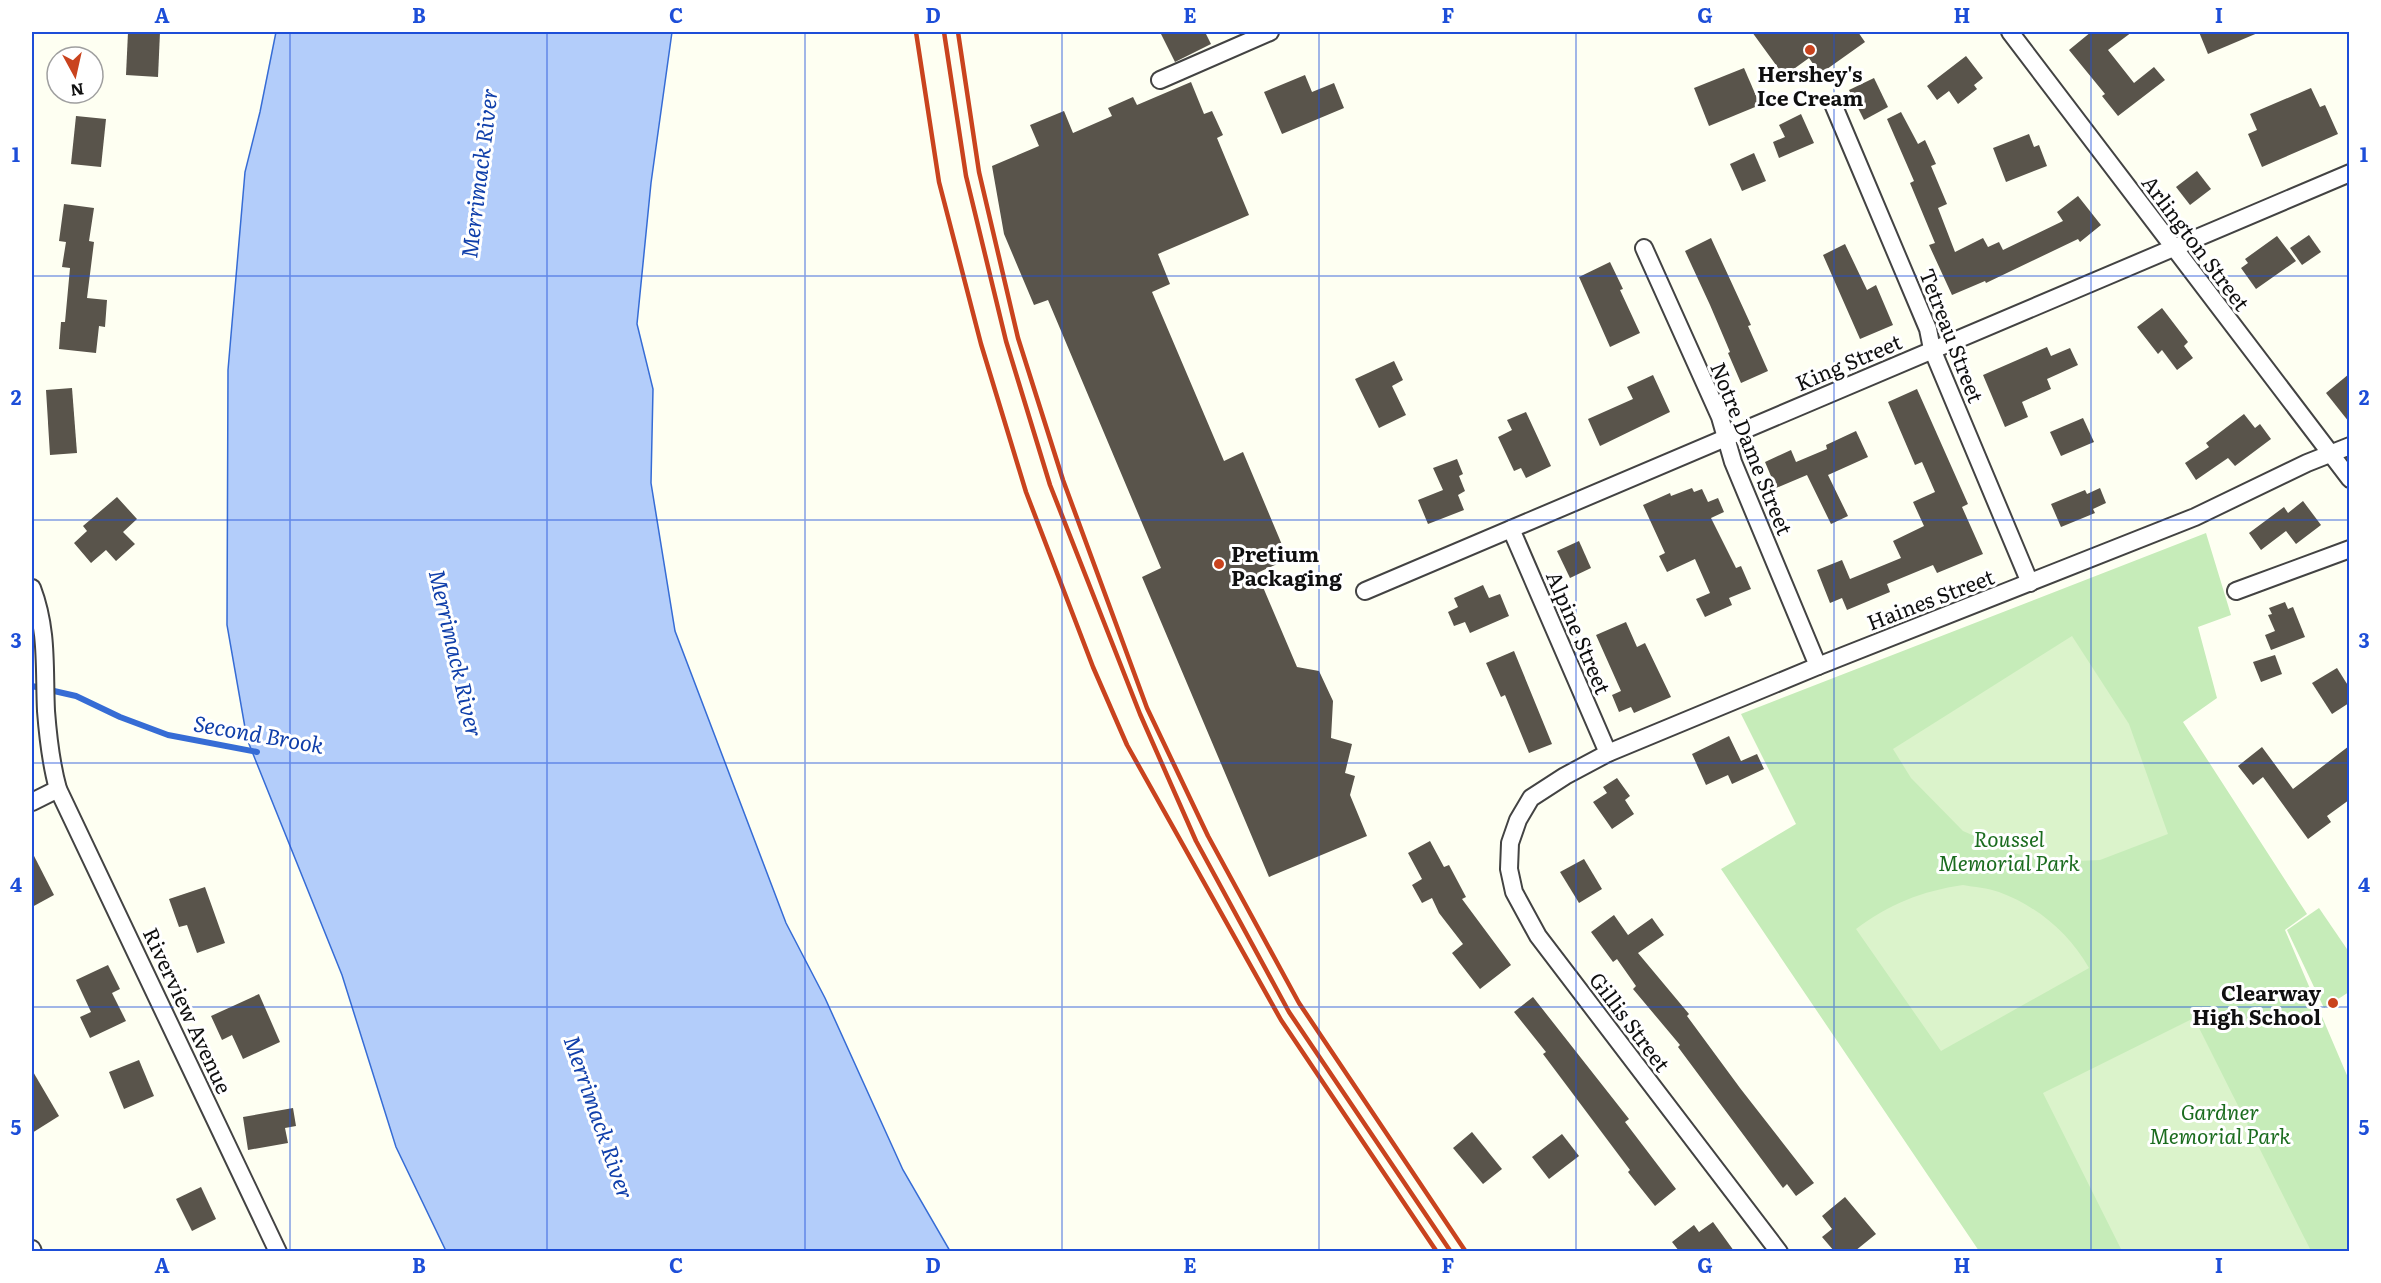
<svg xmlns="http://www.w3.org/2000/svg" width="2381" height="1283" font-family="Literata,serif">
  <style>
    .green { fill: #c6ecb9 }
    .pitch { fill: #dbf3cb }
    .water { fill: #b3cdfa; stroke: #366cd5; stroke-width: 1.5 }
    .lines { fill: none; stroke-linecap: round; stroke-linejoin: round }
    .stream { stroke: #366cd5; stroke-width: 6 }
    .building { fill: #59544b }
    .minor-casing { stroke: #434343; stroke-width: 20 }
    .minor { stroke: #fff; stroke-width: 16 }
    .rail { stroke: #c9431e; stroke-width: 4.5 }
    .grid { fill: none; stroke: #1d4ed8; stroke-width: 1.5; stroke-opacity: 0.55 }
    .poi-dot { fill: #c9431e; stroke: #fff; stroke-width: 2 }
    .labels { text-anchor: middle; dominant-baseline: central; stroke-width: 6; stroke-linejoin: round; paint-order: stroke }
    .poi-label { font-size: 21px; font-weight: bold; fill: #101010; stroke: #fff }
    .street-label { font-size: 21px; fill: #101010; stroke: #fff }
    .park-label { font-size: 21px; font-style: italic; fill: #1b6c1f; stroke: #fff }
    .water-label { font-size: 22px; font-style: italic; fill: #103faa; stroke: #fff }
    .neatline { fill: none; stroke: #1d4ed8; stroke-width: 2 }
    .grid-label { font-size: 20px; text-anchor: middle; font-weight: bold; fill: #1d4ed8 }
  </style>
  <rect width="100%" height="100%" fill="#fefff2"/>
  <g class="green">
    <path d="M2206,533l25,82 -33,12 19,71 -34,24 124,192 -22,16 64,150v171h-370l-258,-382 75,-45 -55,-110z"/>
    <path d="M2319,908l30,44v40l-25,16 -37,-78z"/>
  </g>
  <g class="pitch">
    <path d="M2072,636l57,88 39,110 -68,26 -44,2 -43,-9 -50,-22 -52,-53 -18,-29z"/>
    <path d="M1963,885c11,2 25,3 36,7 38,14 70,41 90,76l-148,83 -85,-122c33,-25 66,-38 107,-44z"/>
    <path d="M2194,1018l117,233h-189l-79,-158z"/>
  </g>
  <path class="water" d="M276,32h396l-21,151 -14,141 16,65 -2,94 24,148 111,292 39,75 78,172 47,81h-504l-50,-104 -54,-172 -95,-236 -20,-114 1,-255 17,-198 15,-60z"/>
  <g class="lines">
    <path class="stream" d="M32,686l44,10 44,21 48,18 89,17"/>
  </g>
  <g class="building">
    <path d="M128,32h32l-2,45 -32,-2z"/>
    <path d="M1160,32h45l6,12 -36,18z"/>
    <path d="M1752,32h106l7,10 -45,32 -11,-16 -25,18z"/>
    <path d="M2091,32h41l-24,18 26,33 20,-16 11,13 -47,36 -16,-20 3,-2 -36,-44z"/>
    <path d="M2199,32h61l-52,22z"/>
    <path d="M1966,56l17,22 -9,7 3,4 -19,15 -9,-13 -12,9 -10,-14z"/>
    <path d="M1744,68l16,37 -51,21 -15,-38z"/>
    <path d="M1305,75l7,17 22,-9 10,25 -62,26 -18,-42z"/>
    <path d="M1874,78l14,29 -24,13 -15,-30z"/>
    <path d="M1191,82l13,32 8,-3 11,24 -6,3 32,77 -91,39 12,30 -18,8 72,169 19,-9 45,107 -31,14 40,94 22,4 14,30 -2,37 21,6 -7,29 10,3 -5,19 17,41 -98,41 -127,-300 19,-9 -113,-268 -14,5 -30,-71 -12,-68 47,-20 -9,-21 34,-14 9,22 39,-17 -4,-8 25,-11 4,8z"/>
    <path d="M2311,88l9,19 5,-2 13,29 -76,33 -14,-33 9,-4 -7,-16z"/>
    <path d="M1901,112l17,32 7,-4 11,24 -5,2 16,38 -9,4 17,44 28,-14 5,9 11,-5 4,8 60,-29 -6,-9 21,-16 23,29 -21,17 -2,-3 -92,44 -1,-2 -33,14 -23,-50 6,-2 -25,-60 4,-2 -27,-62z"/>
    <path d="M1801,114l13,29 -35,15 -6,-16 12,-5 -6,-12z"/>
    <path d="M76,116l30,3 -5,48 -30,-3z"/>
    <path d="M2029,134l5,13 5,-2 8,21 -41,16 -13,-34z"/>
    <path d="M1754,153l12,28 -24,10 -12,-27z"/>
    <path d="M2197,171l14,18 -21,16 -14,-18z"/>
    <path d="M64,204l30,4 -5,33 5,1 -7,56 20,2 -2,27 -6,-1 -3,27 -37,-4 2,-27h4l5,-54 -8,-1 4,-25 -7,-1z"/>
    <path d="M2309,235l12,17 -19,13 -12,-17z"/>
    <path d="M2277,236l19,25 -40,28 -15,-21 7,-5 -3,-4z"/>
    <path d="M1711,238l40,87 -3,1 20,45 -27,12 -13,-30 2,-1 -20,-47 -25,-54z"/>
    <path d="M1845,244l22,46 9,-5 17,40 -33,14 -37,-84z"/>
    <path d="M1610,262l13,27 -3,1 20,43 -30,14 -31,-70z"/>
    <path d="M2162,308l26,34 -4,4 9,12 -16,12 -15,-20 -4,4 -21,-27z"/>
    <path d="M2047,347l4,9 19,-8 8,17 -31,14 4,10 -29,13 6,15 -23,10 -22,-52z"/>
    <path d="M1394,361l9,19 -11,6 14,29 -27,13 -24,-49z"/>
    <path d="M2349,374v48l-23,-29z"/>
    <path d="M1653,375l17,37 -70,34 -12,-27 45,-20 -6,-12z"/>
    <path d="M72,388l5,65 -27,2 -4,-65z"/>
    <path d="M1917,389l51,115 -6,3 21,47 -46,19 -4,-8 -46,19 3,8 -43,18 -5,-12 -12,5 -13,-33 25,-10 8,19 51,-21 -8,-17 31,-15 -11,-24 22,-10 -13,-30 -7,3 -27,-63z"/>
    <path d="M1526,412l25,54 -25,12 -5,-10 -7,3 -16,-34 14,-7 -5,-10z"/>
    <path d="M2244,414l11,14 5,-4 11,15 -36,27 -7,-8 -32,22 -11,-17 24,-16 -3,-4z"/>
    <path d="M2083,418l11,24 -33,14 -11,-24z"/>
    <path d="M1856,431l12,26 -40,18 20,41 -17,8 -24,-49 -31,13 -11,-26 26,-12 5,12 31,-13 -1,-4z"/>
    <path d="M1457,459l6,15 -4,2 6,15 -7,4 6,15 -36,14 -10,-24 25,-10 -10,-22z"/>
    <path d="M1692,488l2,4 8,-3 6,13 10,-4 6,14 -13,6 25,50 5,-2 10,23 -22,9 3,7 -27,12 -9,-18 14,-6 -15,-34 -28,13 -8,-16 6,-3 -22,-48 27,-12 1,3z"/>
    <path d="M2100,488l6,15 -13,6 2,4 -34,14 -10,-23 34,-14 2,4z"/>
    <path d="M117,497l20,22 -14,13 12,12 -19,17 -10,-11 -15,13 -17,-20 13,-12 -4,-5z"/>
    <path d="M2303,501l18,24 -25,19 -10,-13 -25,19 -12,-17 35,-26 4,6z"/>
    <path d="M1579,541l12,27 -21,10 -13,-27z"/>
    <path d="M1483,585l6,13 11,-4 9,22 -39,17 -5,-11 -11,4 -6,-14 10,-5 -4,-9z"/>
    <path d="M2285,602l3,7 5,-2 12,30 -34,13 -6,-15 10,-4 -7,-16 4,-1 -3,-6z"/>
    <path d="M1626,622l11,25 8,-4 26,54 -37,16 -3,-6 -12,5 -7,-17 9,-4 -25,-56z"/>
    <path d="M1514,651l38,93 -23,9 -24,-58 -4,2 -15,-34z"/>
    <path d="M2275,655l7,19 -21,8 -8,-20z"/>
    <path d="M2337,668l12,19v16l-17,11 -20,-31z"/>
    <path d="M1729,736l12,25 16,-7 7,15 -32,15 -4,-9 -22,10 -14,-31z"/>
    <path d="M2349,746v54l-22,16 4,6 -23,17 -45,-62 -10,8 -15,-19 24,-19 31,42z"/>
    <path d="M1617,778l13,18 -5,4 9,14 -22,15 -19,-27 14,-9 -4,-6z"/>
    <path d="M1430,841l14,26 5,-2 17,32 -4,2 49,66 -31,24 -28,-36 11,-9 -24,-31 -7,-15 -10,5 -10,-18 10,-6 -14,-26z"/>
    <path d="M32,852l22,43 -22,12z"/>
    <path d="M1584,859l18,30 -23,14 -19,-31z"/>
    <path d="M205,887l20,56 -28,10 -10,-28 -8,2 -10,-28z"/>
    <path d="M1614,915l14,20 24,-17 12,17 -26,18 51,61 -2,2 53,72 74,95 -18,13 -9,-12 -4,4 -105,-141 2,-2 -47,-56 3,-3 -19,-27 -4,3 -22,-30z"/>
    <path d="M108,965l12,24 -8,4 14,28 -36,17 -10,-21 11,-5 -15,-32z"/>
    <path d="M259,994l21,48 -37,17 -11,-24 -10,5 -11,-24z"/>
    <path d="M1533,997l96,122 -4,3 51,67 -21,17 -27,-34 2,-2 -87,-116 3,-2 -32,-40z"/>
    <path d="M139,1060l15,36 -30,13 -15,-37z"/>
    <path d="M32,1070l27,46 -27,17z"/>
    <path d="M293,1108l3,18 -11,2 3,15 -40,7 -5,-33z"/>
    <path d="M1472,1132l30,37 -19,15 -30,-36z"/>
    <path d="M1562,1134l17,22 -30,23 -17,-22z"/>
    <path d="M201,1187l15,32 -24,12 -16,-32z"/>
    <path d="M1845,1197l31,37 -21,17h-21l-12,-14 10,-8 -10,-13z"/>
    <path d="M1713,1222l21,29h-55l-7,-9 22,-17 5,7z"/>
  </g>
  <g class="lines">
    <g class="minor-casing">
      <g id="minor">
        <path d="M2010,32l340,447"/>
        <path d="M1160,80l110,-48"/>
        <path d="M1833,104l95,225 4,20 98,234"/>
        <path d="M1644,248l76,169 13,45 85,204"/>
        <path d="M1511,529l97,224"/>
        <path d="M32,588c16,42 12,80 14,123 2,26 5,53 12,78l220,463"/>
        <path d="M1365,591l985,-418"/>
        <path d="M2236,591l114,-42"/>
        <path d="M32,802l26,-13"/>
        <path d="M32,1249l1,3"/>
        <path d="M1779,1252l-241,-316 -24,-44 -5,-23 1,-26 8,-23 13,-22 34,-22 43,-23 210,-87 377,-149 112,-54 43,-17"/>
      </g>
    </g>
    <use href="#minor" class="minor"/>
    <g class="rail">
      <path d="M916,32l23,150 42,162 45,148 67,175 34,78 154,275 156,232"/>
      <path d="M944,32l22,144 40,165 44,144 90,229 56,127 93,171 162,240"/>
      <path d="M958,32l21,140 39,166 45,142 84,228 61,128 91,167 167,249"/>
    </g>
  </g>
  <path class="grid" d="M290,32v1220M547,32v1220M805,32v1220M1062,32v1220M1319,32v1220M1576,32v1220M1834,32v1220M2091,32v1220M32,276h2318M32,520h2318M32,763h2318M32,1007h2318"/>
  <g class="poi-dot">
    <circle cx="1810" cy="50" r="6"/>
    <circle cx="1219" cy="564" r="6"/>
    <circle cx="2333" cy="1003" r="6"/>
  </g>
  <g class="labels">
    <g class="poi-label">
      <text x="1810" y="72">Hershey's<tspan x="1810" dy="24">Ice Cream</tspan></text>
      <text x="1231" y="552" text-anchor="start">Pretium<tspan x="1231" dy="24">Packaging</tspan></text>
      <text x="2321" y="991" text-anchor="end">Clearway<tspan x="2321" dy="24">High School</tspan></text>
    </g>
    <g class="street-label">
      <text transform="translate(2197 242) rotate(53)">Arlington Street</text>
      <text transform="translate(1953 335) rotate(69)">Tetreau Street</text>
      <text transform="translate(1848 361) rotate(-23)">King Street</text>
      <text transform="translate(1753 448) rotate(68)">Notre Dame Street</text>
      <text transform="translate(1930 598) rotate(-21)">Haines Street</text>
      <text transform="translate(1580 632) rotate(67)">Alpine Street</text>
      <text transform="translate(189 1010) rotate(65)">Riverview Avenue</text>
      <text transform="translate(1631 1021) rotate(53)">Gillis Street</text>
    </g>
    <g class="park-label">
      <text x="2009" y="837">Roussel<tspan x="2009" dy="24">Memorial Park</tspan></text>
      <text x="2220" y="1110">Gardner<tspan x="2220" dy="24">Memorial Park</tspan></text>
    </g>
    <g class="water-label">
      <text transform="translate(478 173) rotate(-83)">Merrimack River</text>
      <text transform="translate(457 653) rotate(77)">Merrimack River</text>
      <text transform="translate(259 733) rotate(10)">Second Brook</text>
      <text transform="translate(600 1117) rotate(71)">Merrimack River</text>
    </g>
  </g>
  <rect width="2381" height="1283" fill="none" stroke="#ffffff" stroke-width="66"/>
  <g transform="translate(75 75) rotate(172)"><circle r="28" fill="#ffffff" stroke="#9f9f9f" stroke-width="1.5"/>
  <path d="M0-4.5L10 22L0 15L-10 22Z" fill="#c9431e"/>
  <text y="-9" font-size="16" font-weight="bold" text-anchor="middle" fill="#101010">N</text>
  </g>
  <rect x="33" y="33" width="2315" height="1217" class="neatline"/>
  <g class="grid-label">
    <text x="162" y="23">A</text>
    <text x="419" y="23">B</text>
    <text x="676" y="23">C</text>
    <text x="933" y="23">D</text>
    <text x="1190" y="23">E</text>
    <text x="1448" y="23">F</text>
    <text x="1705" y="23">G</text>
    <text x="1962" y="23">H</text>
    <text x="2219" y="23">I</text>
    <text x="16" y="162">1</text>
    <text x="2364" y="162">1</text>
    <text x="16" y="405">2</text>
    <text x="2364" y="405">2</text>
    <text x="16" y="648">3</text>
    <text x="2364" y="648">3</text>
    <text x="16" y="892">4</text>
    <text x="2364" y="892">4</text>
    <text x="16" y="1135">5</text>
    <text x="2364" y="1135">5</text>
    <text x="162" y="1273">A</text>
    <text x="419" y="1273">B</text>
    <text x="676" y="1273">C</text>
    <text x="933" y="1273">D</text>
    <text x="1190" y="1273">E</text>
    <text x="1448" y="1273">F</text>
    <text x="1705" y="1273">G</text>
    <text x="1962" y="1273">H</text>
    <text x="2219" y="1273">I</text>
  </g>
</svg>
